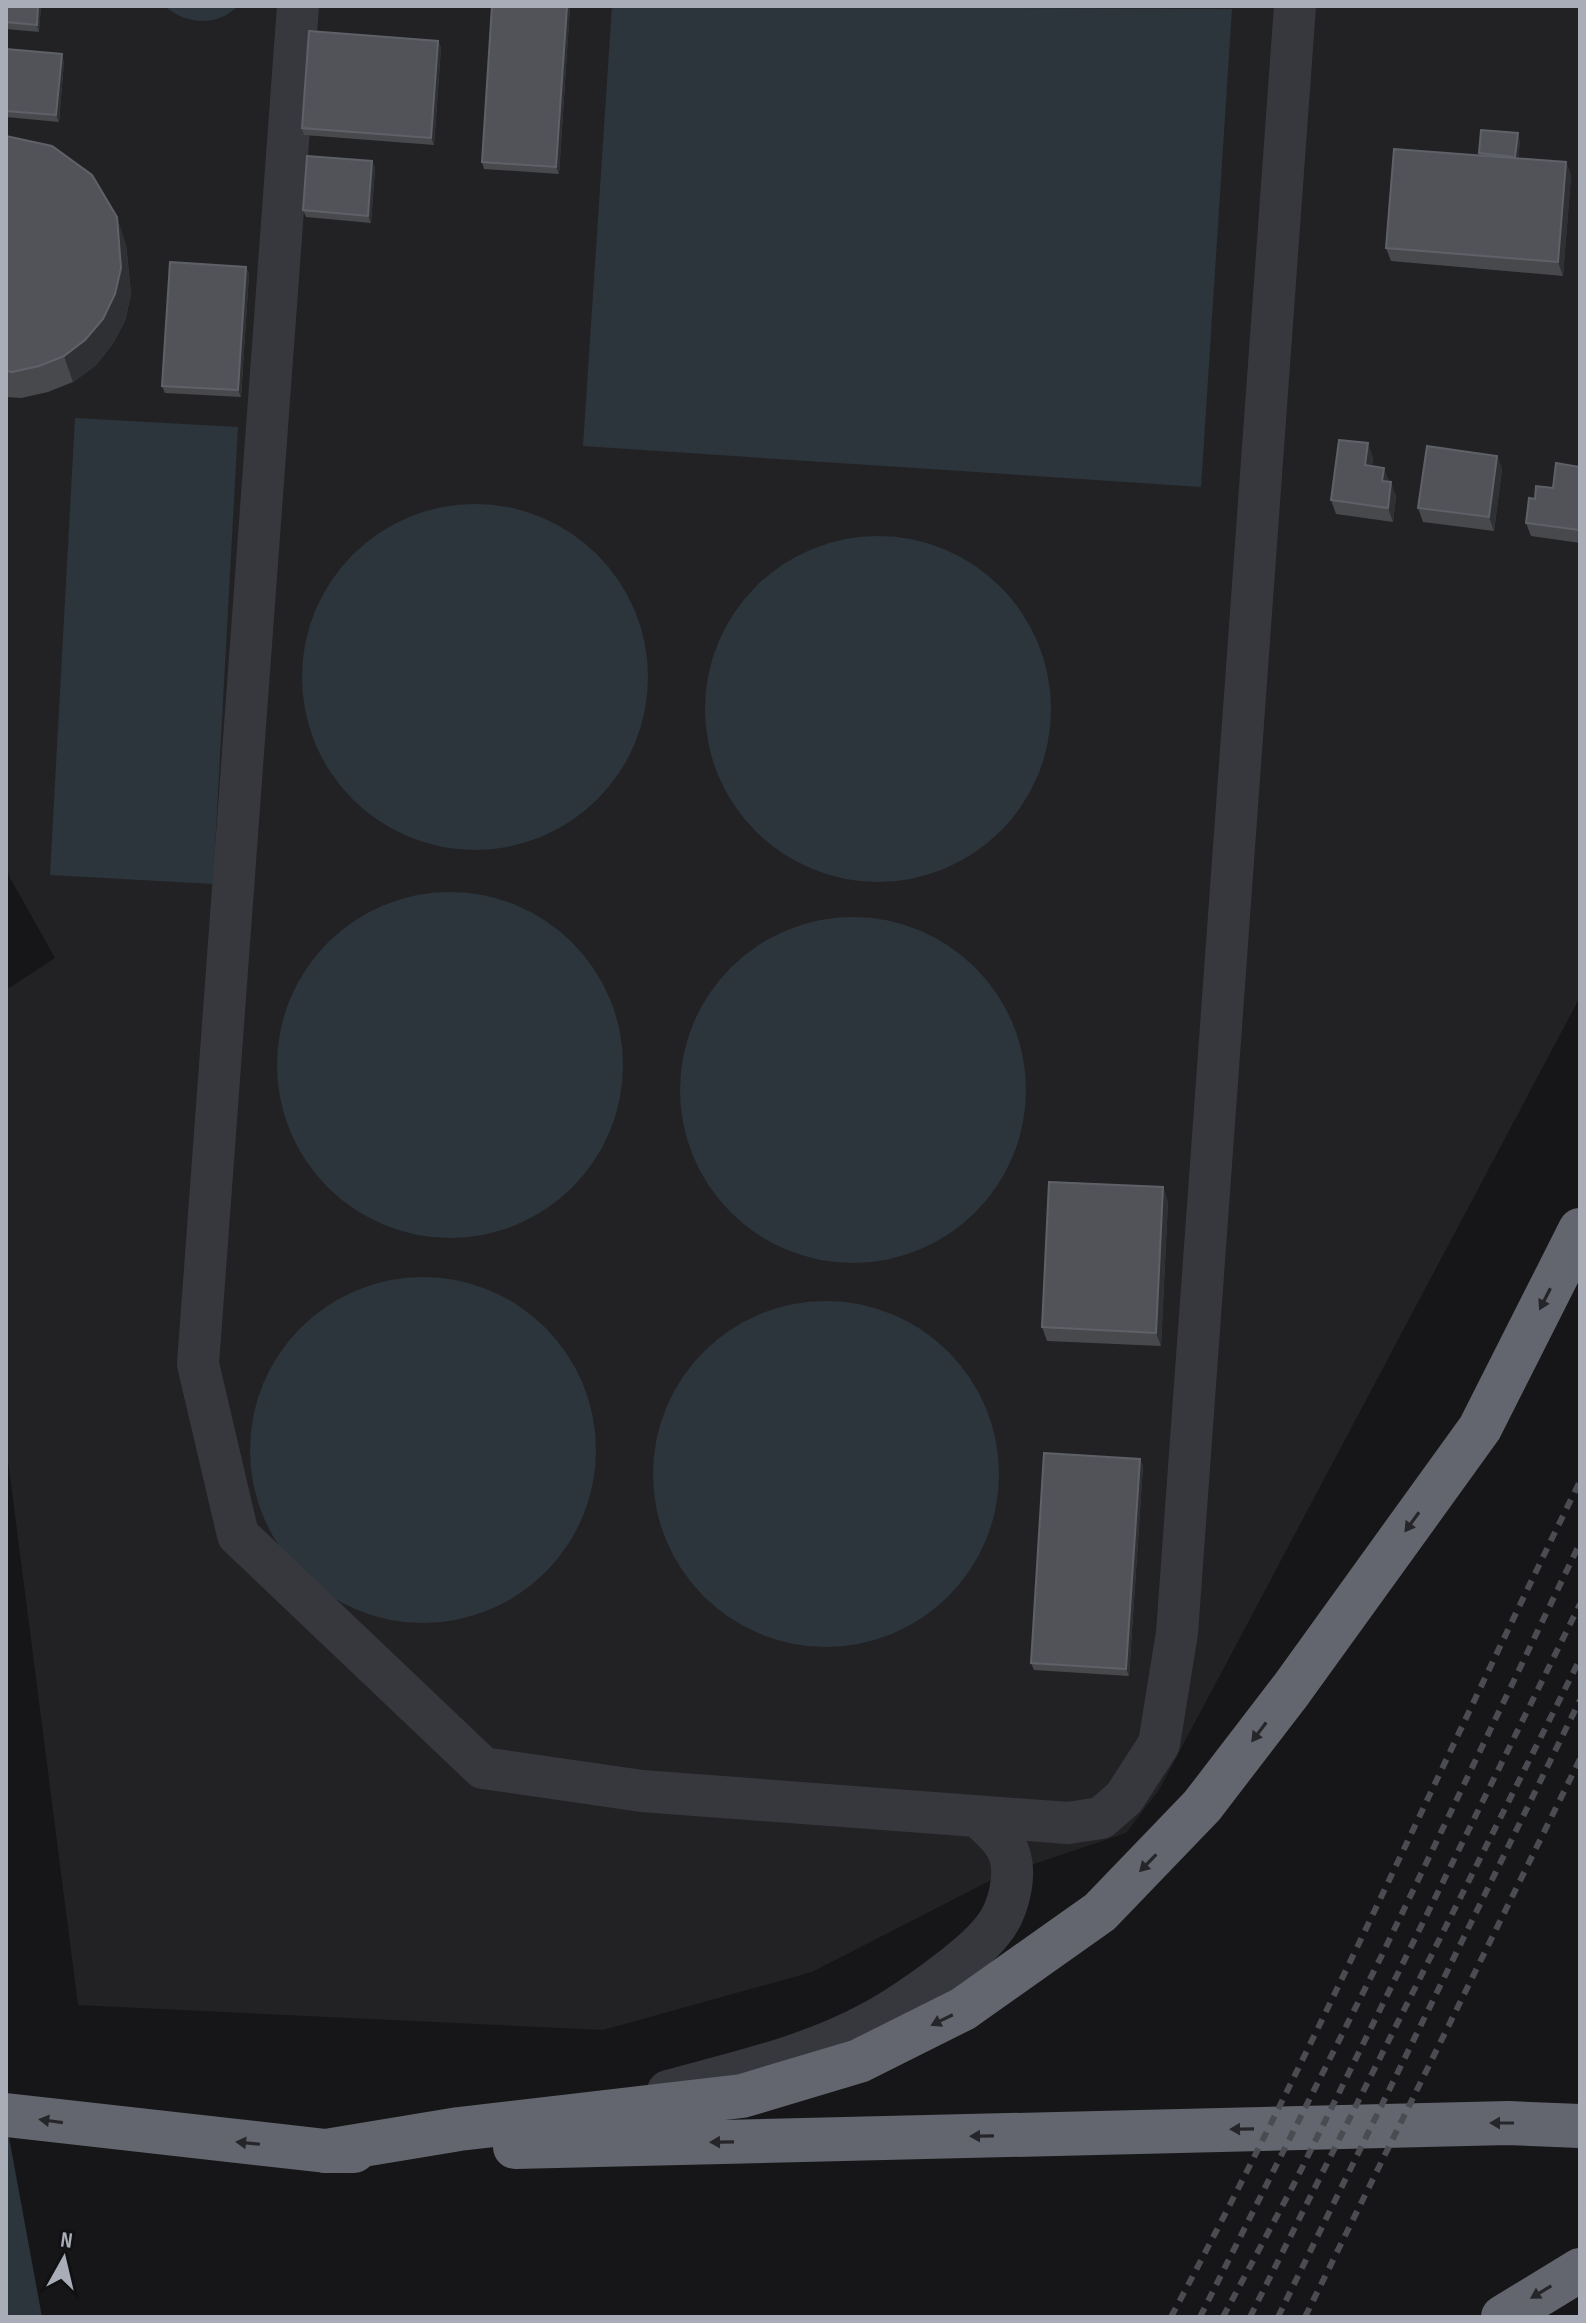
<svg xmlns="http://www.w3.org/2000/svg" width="1586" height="2323" font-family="'Sofia Sans Condensed',sans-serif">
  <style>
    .built { fill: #222225 }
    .water { fill: #2c353c }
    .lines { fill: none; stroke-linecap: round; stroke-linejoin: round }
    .minor { stroke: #37383d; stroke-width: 42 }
    .highway { stroke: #63666e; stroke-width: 44 }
    .rail { stroke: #4a4c52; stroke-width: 6; stroke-dasharray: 10 8; stroke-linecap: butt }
    .wall { fill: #47494d }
    .shaded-wall { fill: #2f3033 }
    .building { fill: #525359; stroke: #5f6168; stroke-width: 2 }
    .oneway { fill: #26262a }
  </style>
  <rect width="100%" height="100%" fill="#161618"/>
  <path class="built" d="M6,6h1574v991l-421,793 -33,43 -125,42 -189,97 -209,58 -525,-25 -72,-560v-455l49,-32 -46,-82 -3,-14z"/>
  <g class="water">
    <path d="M165,6h73c-21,21 -52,19 -73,0z"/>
    <path d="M612,6l620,3 -31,478 -618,-41z"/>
    <path d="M75,418l163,9 -25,457 -163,-9z"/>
    <circle cx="475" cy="677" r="173"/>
    <circle cx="878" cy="709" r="173"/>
    <circle cx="450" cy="1065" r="173"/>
    <circle cx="853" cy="1090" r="173"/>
    <circle cx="423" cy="1450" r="173"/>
    <circle cx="826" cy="1474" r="173"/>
    <path d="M6,2121l36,196h-36z"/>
  </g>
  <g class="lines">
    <g class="minor">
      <path d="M298,6l-100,1358 40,171 245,233 159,23 426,32 33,-5 23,-20 35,-54 18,-111 118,-1627"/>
      <path d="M668,2091c66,-18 142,-35 202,-68 32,-17 100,-64 122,-92 17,-20 28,-62 13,-86 -6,-10 -17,-19 -25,-27"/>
    </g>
    <g class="highway">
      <path d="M6,2115l320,36h28"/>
      <path d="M515,2147l993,-24 72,3"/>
      <path d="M326,2151l133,-22 283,-33 117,-35 104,-52 137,-97 102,-106 89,-116 189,-262 100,-198"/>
      <path d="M1503,2317l77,-47"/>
    </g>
    <g class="rail">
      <path d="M1171,2317c147,-274 272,-557 409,-836"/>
      <path d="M1200,2317l182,-362 198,-412"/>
      <path d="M1223,2317l71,-133 286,-580"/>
      <path d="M1250,2317l330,-658"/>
      <path d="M1278,2317l302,-617"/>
      <path d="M1305,2317l275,-558"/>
    </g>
  </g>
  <g class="wall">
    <path d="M6,6h35l-2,26 -33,-3z"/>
    <path d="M570,6l-11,168 -75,-5 -2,-7z"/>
    <path d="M438,41l3,7 -7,97 -130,-10 -2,-7z"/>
    <path d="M6,49l58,12 -5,61 -53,-5z"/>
    <path d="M6,136l120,108 5,50 -6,27 -13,24 -17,21 -22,16 -25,10 -27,6 -15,-1z"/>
    <path d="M1520,140l-2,19 48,3 5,14 -8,100 -172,-15 -5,-13 94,-92 -1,-3z"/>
    <path d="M372,161l3,7 -4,55 -65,-6 -3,-7z"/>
    <path d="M246,267l3,7 -8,123 -76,-4 -3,-7z"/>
    <path d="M1497,456l5,13 -8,62 -71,-9 -5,-14z"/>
    <path d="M1373,457l-1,9 17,16 7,14 -3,26 -57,-8 -5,-14z"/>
    <path d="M1580,467v76l-49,-7 -5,-13 9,-24 18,-11z"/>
    <path d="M1168,1201l-7,145 -114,-5 -5,-14z"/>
    <path d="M1140,1459l3,7 -14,210 -95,-6 -3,-7z"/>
  </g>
  <g class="shaded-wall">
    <path d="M38,6h3l-2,26 -2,-7z"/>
    <path d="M567,6h3l-11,168 -3,-7z"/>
    <path d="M438,41l3,7 -7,97 -3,-7z"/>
    <path d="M62,54l2,7 -5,61 -3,-7z"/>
    <path d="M1518,133l2,7 -2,24 -3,-7z"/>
    <path d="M372,161l3,7 -4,55 -3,-7z"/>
    <path d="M1566,162l5,14 -8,100 -5,-14z"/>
    <path d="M117,217l9,27 5,50 -6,27 -13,24 -17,21 -22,16 -9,-26z"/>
    <path d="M246,267l3,7 -8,123 -3,-7z"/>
    <path d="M1368,443l5,14 -3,22 -5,-14z"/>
    <path d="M1497,456l5,13 -8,62 -5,-14z"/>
    <path d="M1384,468l5,13h-7z"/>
    <path d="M1391,482l5,14 -3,26 -5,-14z"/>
    <path d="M1163,1187l5,14 -7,145 -5,-13z"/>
    <path d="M1140,1459l3,7 -14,210 -3,-7z"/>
  </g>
  <g class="building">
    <path d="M6,6h32l-1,19 -31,-3z"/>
    <path d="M492,6h75l-11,161 -74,-5z"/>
    <path d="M309,31l129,10 -7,97 -129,-10z"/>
    <path d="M6,49l56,5 -6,61 -50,-4z"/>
    <path d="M1481,130l37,3 -3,24 -36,-4z"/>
    <path d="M6,136l46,10 40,29 25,42 4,51 -6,26 -12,25 -18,21 -21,16 -25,10 -27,6 -6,-1z"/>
    <path d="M1394,149l172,13 -8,100 -172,-14z"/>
    <path d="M307,156l65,5 -4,55 -65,-6z"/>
    <path d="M170,262l76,5 -8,123 -76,-4z"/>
    <path d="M1339,440l29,3 -3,22 19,3 -2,13 9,1 -3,26 -57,-8z"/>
    <path d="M1427,446l70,10 -8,61 -71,-9z"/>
    <path d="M1556,463l24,4v63l-54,-7 3,-25 6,1 1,-13 17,2z"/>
    <path d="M1049,1182l114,5 -7,146 -114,-6z"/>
    <path d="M1044,1453l96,6 -14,210 -95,-6z"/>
  </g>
  <defs><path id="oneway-solid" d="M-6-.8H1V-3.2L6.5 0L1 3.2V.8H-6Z" transform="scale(2)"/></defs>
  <g class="oneway">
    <use href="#oneway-solid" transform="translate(1545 1299) rotate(117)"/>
    <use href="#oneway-solid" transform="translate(1412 1522) rotate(126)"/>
    <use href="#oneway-solid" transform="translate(1259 1732) rotate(127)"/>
    <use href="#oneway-solid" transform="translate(1148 1863) rotate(134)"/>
    <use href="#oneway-solid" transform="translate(942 2020) rotate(154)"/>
    <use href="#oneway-solid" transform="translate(51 2121) rotate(-172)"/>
    <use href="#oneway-solid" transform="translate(1502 2123) rotate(180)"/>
    <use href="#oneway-solid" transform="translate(1242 2129) rotate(179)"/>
    <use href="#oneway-solid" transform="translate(982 2136) rotate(179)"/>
    <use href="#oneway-solid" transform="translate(722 2142) rotate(179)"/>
    <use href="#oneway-solid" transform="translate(248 2143) rotate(-174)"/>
    <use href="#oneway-solid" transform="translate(1541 2292) rotate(149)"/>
  </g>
  <rect width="1586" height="2323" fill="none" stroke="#a8adb8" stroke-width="16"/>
  <g transform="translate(64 2259) rotate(8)" stroke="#111113" stroke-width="6" paint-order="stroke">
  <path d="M0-6L14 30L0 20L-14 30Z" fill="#a8adb8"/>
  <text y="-12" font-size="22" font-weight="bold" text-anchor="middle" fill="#a8adb8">N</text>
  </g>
</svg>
